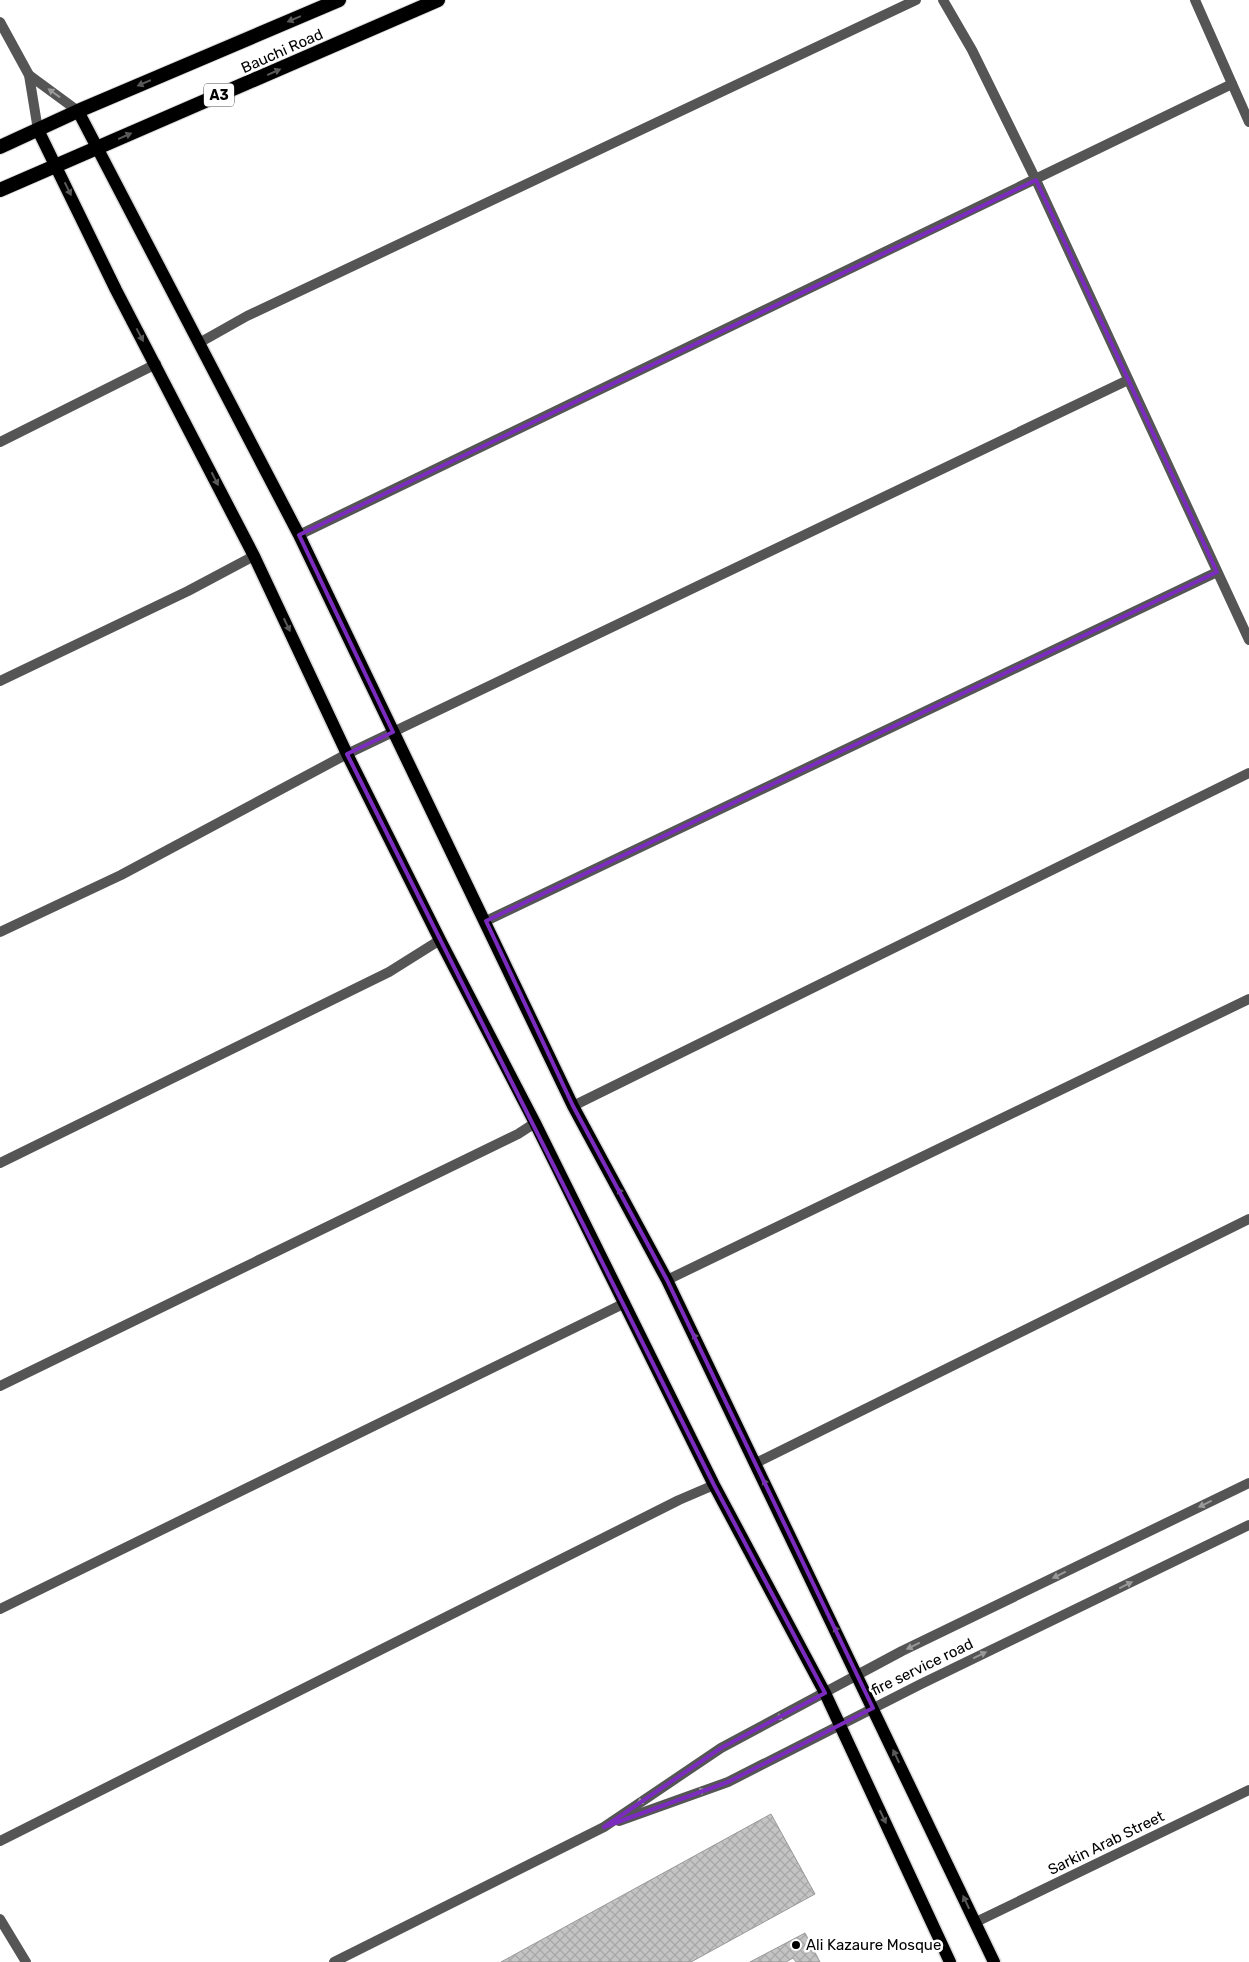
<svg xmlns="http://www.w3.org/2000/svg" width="1249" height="1962" font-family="Rubik,sans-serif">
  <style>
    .building { fill: url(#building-cross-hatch); stroke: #999 }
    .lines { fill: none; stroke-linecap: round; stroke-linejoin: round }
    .primary-casing { stroke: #dbdbdb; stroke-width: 15 }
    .trunk-casing { stroke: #dbdbdb; stroke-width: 16 }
    .minor { stroke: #555; stroke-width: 10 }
    .tertiary { stroke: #555; stroke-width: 10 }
    .primary { stroke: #000; stroke-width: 12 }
    .trunk { stroke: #000; stroke-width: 14 }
    .oneway { fill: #595959 }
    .oneway2 { fill: #999 }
    .marked { fill: none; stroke: #7b2cbf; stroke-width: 4; stroke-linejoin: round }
    .poi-dot { fill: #000; stroke: #fff; stroke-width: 2 }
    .labels { text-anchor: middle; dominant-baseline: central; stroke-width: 5; stroke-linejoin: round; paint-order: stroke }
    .shield { fill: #fff; stroke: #4c4c4c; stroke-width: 1 }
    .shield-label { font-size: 14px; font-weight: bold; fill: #000 }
    .street-label { font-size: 15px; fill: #000; stroke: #fff }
    .poi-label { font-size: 15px; fill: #000; stroke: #fff; text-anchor: start }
  </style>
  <defs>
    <pattern id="building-cross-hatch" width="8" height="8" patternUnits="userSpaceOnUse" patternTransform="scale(1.25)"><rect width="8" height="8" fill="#c4c4c4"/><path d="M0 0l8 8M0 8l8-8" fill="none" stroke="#a7a7a7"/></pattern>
  </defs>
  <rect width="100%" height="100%" fill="#fff"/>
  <g class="building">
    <path d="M771,1814l44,80 -124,68h-190z"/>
    <path d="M805,1933l15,29h-24l-3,-4 -7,4h-36z"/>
  </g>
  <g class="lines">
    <g class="primary-casing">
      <g id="primary">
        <path d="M78,111l221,424 274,571 94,174 327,682"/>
        <path d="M38,130l78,160 138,266 93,198 93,186 95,183 179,362 111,208 125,269"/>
      </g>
    </g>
    <g class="trunk-casing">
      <g id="trunk">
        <path d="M0,147l78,-36 261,-111"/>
        <path d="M0,190l438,-190"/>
      </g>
    </g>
    <g class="minor">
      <path d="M943,0l29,50 64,130 213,460"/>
      <path d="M1195,0l54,122"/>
      <path d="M199,343l48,-27 669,-316"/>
      <path d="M0,442l156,-78"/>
      <path d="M299,535l933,-451"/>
      <path d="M0,681l188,-90 66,-35"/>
      <path d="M486,921l731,-349"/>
      <path d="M0,932l121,-57 226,-121 781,-374"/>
      <path d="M573,1106l676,-333"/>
      <path d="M0,1163l389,-191 51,-32"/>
      <path d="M667,1280l582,-281"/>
      <path d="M0,1386l518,-252 17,-11"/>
      <path d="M756,1463l493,-244"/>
      <path d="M0,1609l625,-306"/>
      <path d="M0,1841l679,-341 35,-15"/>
      <path d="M0,1919l26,43"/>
      <path d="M976,1922l273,-132"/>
    </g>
    <g class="tertiary">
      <path d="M0,22l29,53 9,55"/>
      <path d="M29,75l49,36"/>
      <path d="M619,1821l109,-39 193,-98 328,-159"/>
      <path d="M334,1962l270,-135 117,-79 181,-97 347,-168"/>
    </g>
    <use href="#primary" class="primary"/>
    <use href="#trunk" class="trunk"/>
  </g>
  <defs><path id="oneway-solid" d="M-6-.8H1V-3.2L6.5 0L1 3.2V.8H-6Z" transform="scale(1.25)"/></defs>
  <g class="oneway">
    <use href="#oneway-solid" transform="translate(294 19) rotate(157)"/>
    <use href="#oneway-solid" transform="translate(274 72) rotate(-24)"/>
    <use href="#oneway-solid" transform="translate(144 83) rotate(157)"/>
    <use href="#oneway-solid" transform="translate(125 136) rotate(-24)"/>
    <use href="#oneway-solid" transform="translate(68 189) rotate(64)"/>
    <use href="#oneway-solid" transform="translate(140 335) rotate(62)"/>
    <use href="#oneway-solid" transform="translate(215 479) rotate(63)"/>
    <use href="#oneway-solid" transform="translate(287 625) rotate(65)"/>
    <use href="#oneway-solid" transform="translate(621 1194) rotate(-118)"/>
    <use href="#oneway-solid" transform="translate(696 1339) rotate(-116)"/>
    <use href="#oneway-solid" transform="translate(766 1485) rotate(-116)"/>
    <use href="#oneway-solid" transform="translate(837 1632) rotate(-116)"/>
    <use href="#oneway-solid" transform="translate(896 1756) rotate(-115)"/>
    <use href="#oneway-solid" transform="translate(883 1817) rotate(65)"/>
    <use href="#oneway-solid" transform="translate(966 1902) rotate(-115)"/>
  </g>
  <g class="oneway2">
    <use href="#oneway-solid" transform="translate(54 93) rotate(-144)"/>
    <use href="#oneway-solid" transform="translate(1205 1504) rotate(154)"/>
    <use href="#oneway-solid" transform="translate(1059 1575) rotate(154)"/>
    <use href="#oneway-solid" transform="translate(1126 1585) rotate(-26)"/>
    <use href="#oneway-solid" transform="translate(913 1646) rotate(154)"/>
    <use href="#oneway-solid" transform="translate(980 1655) rotate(-26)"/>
    <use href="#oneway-solid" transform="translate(782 1716) rotate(152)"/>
    <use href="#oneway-solid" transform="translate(699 1792) rotate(-20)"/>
    <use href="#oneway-solid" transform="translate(643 1800) rotate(146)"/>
  </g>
  <path class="marked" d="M1036,180l181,392 -731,349 87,185 94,174 206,428 -145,74 -124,45 117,-79 104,-55 -111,-208 -367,-731 46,-22 -94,-197z"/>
  <circle class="poi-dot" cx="796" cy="1945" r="5"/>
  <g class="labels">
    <rect class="shield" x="204" y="83.5" width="30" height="23" rx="4"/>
    <g class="shield-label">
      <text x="219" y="95">A3</text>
    </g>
    <g class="street-label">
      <text transform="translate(282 51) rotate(-24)">Bauchi Road</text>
      <text transform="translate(922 1667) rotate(-26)">fire service road</text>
      <text transform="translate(1106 1843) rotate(-26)">Sarkin Arab Street</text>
    </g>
    <g class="poi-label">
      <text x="806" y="1945">Ali Kazaure Mosque</text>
    </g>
  </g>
</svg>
